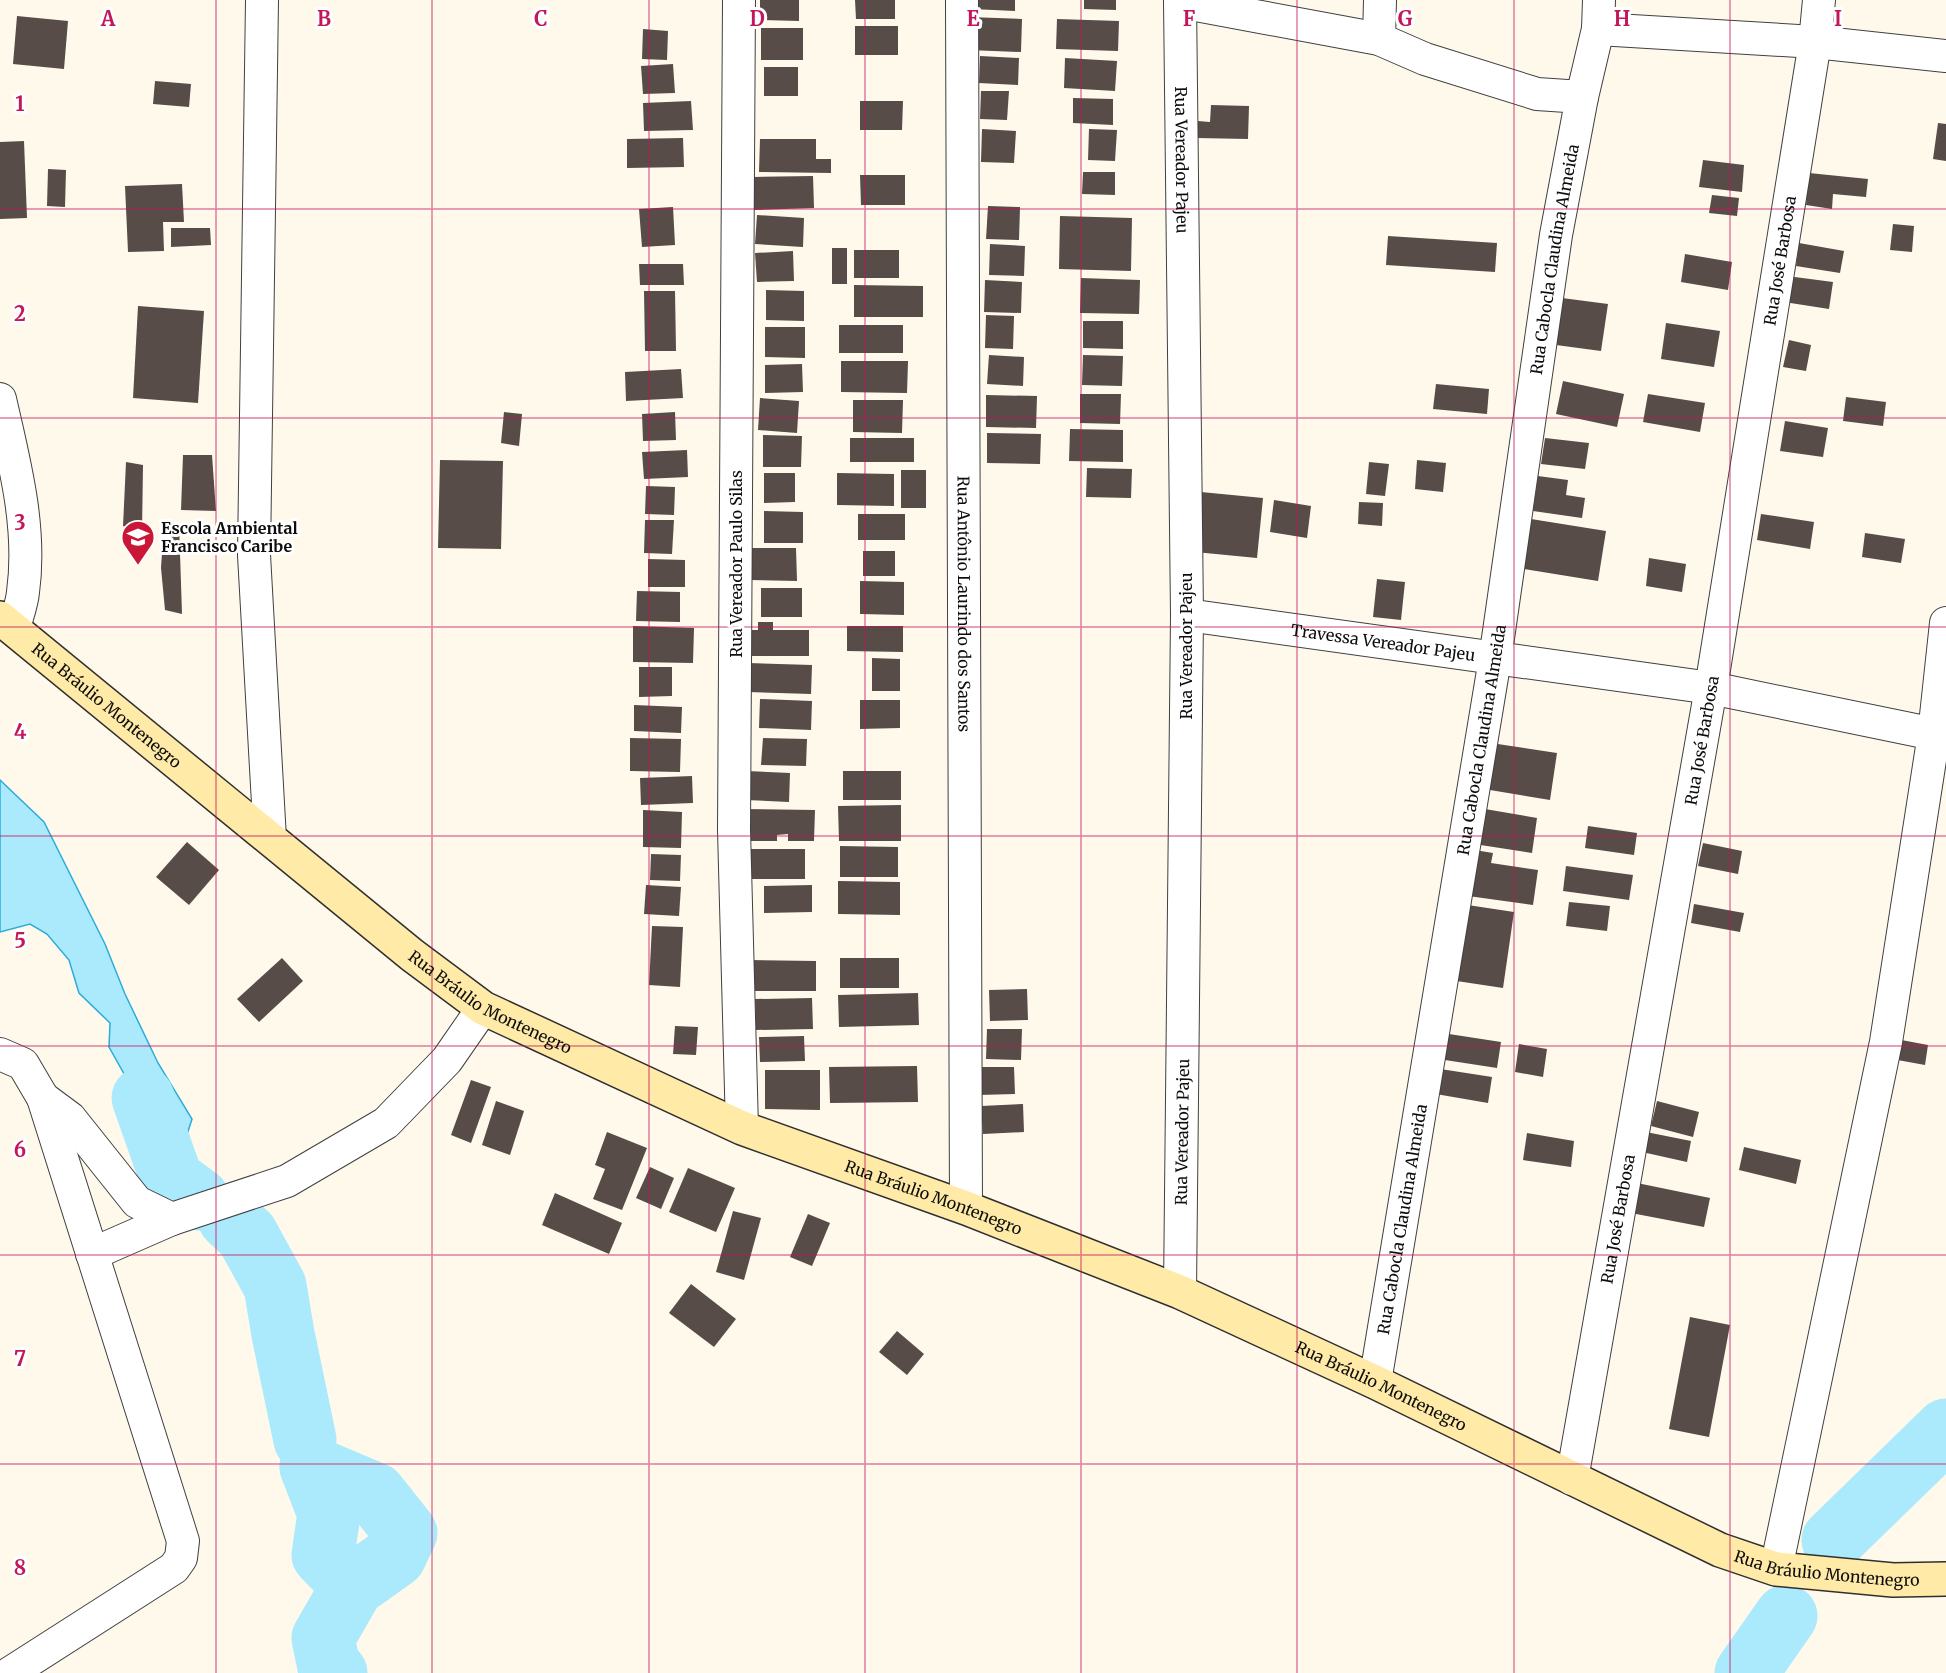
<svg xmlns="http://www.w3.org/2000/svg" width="1946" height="1673" font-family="Merriweather,serif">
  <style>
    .water { fill: #abe9fc; stroke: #2bacdb; stroke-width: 1.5 }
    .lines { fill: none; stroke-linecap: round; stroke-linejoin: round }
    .river { stroke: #abe9fc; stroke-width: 63 }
    .building { fill: #574c48 }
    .street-casing { stroke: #404040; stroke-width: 34 }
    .secondary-casing { stroke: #2f2f2f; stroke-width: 36 }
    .street { stroke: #fff; stroke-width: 32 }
    .secondary { stroke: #ffeaa7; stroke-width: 33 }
    .grid { fill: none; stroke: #c2185b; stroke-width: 1.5; stroke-opacity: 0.55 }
    .labels { text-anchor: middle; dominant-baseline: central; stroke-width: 6; stroke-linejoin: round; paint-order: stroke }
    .street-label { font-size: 16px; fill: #0d0d0d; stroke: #fff }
    .poi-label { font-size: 16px; font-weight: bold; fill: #0d0d0d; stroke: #fff; text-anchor: start }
    .grid-label { font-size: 20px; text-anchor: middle; font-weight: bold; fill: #c2185b; stroke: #fff; stroke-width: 6; stroke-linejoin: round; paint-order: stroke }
  </style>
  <rect width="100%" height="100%" fill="#fff9ec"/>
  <path class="water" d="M0,780l44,42 61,122 20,50 33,69 34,56 -20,61 -36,-27 -11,-45 7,-20 -23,-41 1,-24 -31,-30 -10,-33 -22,-26 -17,-10 -30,8z"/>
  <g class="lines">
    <g class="river">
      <path d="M143,1098l29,82 26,19"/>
      <path d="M229,1218l18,17 28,51 8,48 22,106"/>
      <path d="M311,1467l18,47 -6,41 30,31 -30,52 6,29 7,6"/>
      <path d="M311,1467l64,27 31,39 -11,23 -42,30"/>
      <path d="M1833,1540l113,-110"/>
      <path d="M1746,1673l40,-57"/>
    </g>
  </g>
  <g class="building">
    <path d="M760,0h39v21l-39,-1z"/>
    <path d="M855,0h40v19h-39z"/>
    <path d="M973,0h42v11l-43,-2z"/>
    <path d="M1084,0h32v10l-32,-1z"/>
    <path d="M17,16l51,5 -4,48 -51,-5z"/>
    <path d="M969,17l53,2 -1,33 -53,-2z"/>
    <path d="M1057,19l62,2 -1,30 -62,-2z"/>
    <rect x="855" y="26" width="43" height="29"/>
    <rect x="761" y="28" width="42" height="32"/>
    <path d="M643,29l25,2 -1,29 -25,-1z"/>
    <path d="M980,56l39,2 -1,27 -39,-2z"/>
    <path d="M1065,58l52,3 -2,30 -51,-3z"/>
    <path d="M673,64l2,29 -32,1 -2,-28z"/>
    <rect x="764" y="67" width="34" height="29"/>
    <path d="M155,81l36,3 -2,23 -36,-3z"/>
    <path d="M981,91h28l-2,29 -27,-1z"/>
    <path d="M1073,98l40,1v26l-40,-2z"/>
    <path d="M691,101l2,29 -49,1 -1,-28z"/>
    <path d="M860,101h43l-1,29h-42z"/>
    <path d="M1211,105l38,1 -1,33 -51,-1 1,-17 12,1z"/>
    <path d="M1938,123l8,1v37l-13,-2z"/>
    <path d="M982,129l34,2 -2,32 -33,-1z"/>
    <path d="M1089,129l28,1 -2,31 -27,-1z"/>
    <path d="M683,138l1,29 -57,1v-29z"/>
    <path d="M760,139h56v20h15v14l-72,-1z"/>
    <path d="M24,141l3,77 -27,1v-77z"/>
    <path d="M1703,160l41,5 -2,27 -43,-5z"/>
    <path d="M48,169l18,1 -1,37 -18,-1z"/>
    <path d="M1083,172h32v23l-33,-1z"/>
    <path d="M1809,173l59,6 -2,18 -33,-3 -1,15 -26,-4z"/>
    <path d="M860,175h45v30h-44z"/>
    <path d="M813,176l1,32 -60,2 -1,-33z"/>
    <path d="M182,184l2,38h-21l1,29 -36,1 -3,-66z"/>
    <path d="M1712,195l27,3 -2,18 -28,-3z"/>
    <path d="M988,206l32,1 -1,33 -33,-1z"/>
    <path d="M673,207l2,38 -33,2 -3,-38z"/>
    <path d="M757,215l47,3 -1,29 -48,-3z"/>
    <path d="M1060,216l72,2 -1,53 -72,-2z"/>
    <path d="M1893,224l21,2 -2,26 -22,-2z"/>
    <path d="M171,228h39l1,17 -40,2z"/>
    <path d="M1388,236l109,7 -2,29 -109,-7z"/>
    <path d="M1799,243l45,8 -4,22 -44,-7z"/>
    <path d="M990,244l35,2 -1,30 -35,-1z"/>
    <rect x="832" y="248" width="15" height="36"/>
    <rect x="854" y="250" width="45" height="28"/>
    <path d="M793,251l1,30 -37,1 -2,-29z"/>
    <path d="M1685,254l47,8 -4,28 -47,-8z"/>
    <path d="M639,264h44l1,21h-44z"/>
    <path d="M1787,276l46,6 -4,27 -45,-7z"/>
    <path d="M1081,278l59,2 -1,34 -59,-1z"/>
    <path d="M985,280l37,2 -1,31 -37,-1z"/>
    <path d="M854,285l69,1v31h-69z"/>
    <path d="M766,290l38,1v30l-38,-1z"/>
    <path d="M644,291h31l1,60h-31z"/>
    <path d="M1562,298l46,6 -7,47 -45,-6z"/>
    <path d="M138,306l66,5 -6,92 -65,-5z"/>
    <path d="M986,315l28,1 -1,33 -28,-1z"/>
    <path d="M1083,321h40v28l-40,-1z"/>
    <path d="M1666,323l54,8 -6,36 -53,-8z"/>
    <rect x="839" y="325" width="64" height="28"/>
    <path d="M765,327h40v31l-40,-1z"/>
    <path d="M1789,340l22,5 -5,26 -23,-4z"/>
    <path d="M989,355l35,2 -1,29 -36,-2z"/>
    <path d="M1083,355l40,1 -1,30 -40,-1z"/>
    <path d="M841,361h67l-1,32 -66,-1z"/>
    <path d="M802,364l1,28 -38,1v-28z"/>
    <path d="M681,369l2,29 -57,3 -1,-29z"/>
    <path d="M1563,381l61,13 -7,33 -61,-13z"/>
    <path d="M1436,384l53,5 -2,25 -54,-5z"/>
    <path d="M1080,394h41l-1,30 -40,-1z"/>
    <path d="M1648,394l57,9 -5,29 -57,-10z"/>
    <path d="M986,395l51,1 -1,32 -50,-1z"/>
    <path d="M1846,397l40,5 -3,24 -40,-5z"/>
    <path d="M760,398l39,3 -2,32 -39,-3z"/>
    <path d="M853,400h50l-1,33 -49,-1z"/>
    <path d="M504,412l18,2 -3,32 -18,-3z"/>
    <path d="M675,412l1,28 -33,1 -1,-27z"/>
    <path d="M1785,421l43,7 -5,29 -43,-6z"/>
    <path d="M1070,429l53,1v32l-54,-1z"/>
    <path d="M987,433l54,1 -1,30 -53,-1z"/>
    <path d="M763,435l39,1 -1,31h-38z"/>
    <rect x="850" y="438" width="64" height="24"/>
    <path d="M1545,438l44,5 -4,26 -44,-5z"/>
    <path d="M687,450l1,27 -44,2 -2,-27z"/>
    <path d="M183,455h29l4,56 -35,-1z"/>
    <path d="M440,460l63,1 -2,88 -63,-1z"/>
    <path d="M1417,460l29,3 -3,29 -28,-3z"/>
    <path d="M126,462l17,3 -1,67 -19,-6z"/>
    <path d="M1369,462l20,2 -4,32 -19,-2z"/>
    <path d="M1087,468l45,1 -1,29 -45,-1z"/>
    <rect x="901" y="470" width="25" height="38"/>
    <path d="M764,473h31v29l-31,1z"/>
    <path d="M837,473l57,1v32l-57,-1z"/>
    <path d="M1538,476l30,4 -2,15 19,3 -3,20 -49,-7z"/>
    <path d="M646,486l29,1 -1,28 -29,-1z"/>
    <path d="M1201,492l62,6 -6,60 -62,-6z"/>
    <path d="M1274,500l37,6 -4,32 -37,-6z"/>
    <path d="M1359,502l24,1 -1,23 -24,-2z"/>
    <path d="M764,511l39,1v31h-39z"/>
    <rect x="858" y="514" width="47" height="26"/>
    <path d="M1761,514l53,8 -4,27 -53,-9z"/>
    <path d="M1531,519l75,12 -8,50 -74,-12z"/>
    <path d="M645,520h29l-2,34 -28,-1z"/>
    <path d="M164,523h15l3,91 -17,-4 -4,-42z"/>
    <path d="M1865,533l40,6 -4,24 -39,-6z"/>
    <path d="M749,548h47l1,33 -48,-1z"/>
    <rect x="863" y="551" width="32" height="25"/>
    <path d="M1649,558l37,6 -4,28 -36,-6z"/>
    <path d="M648,559l37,1v27h-37z"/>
    <path d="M1377,579l28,3 -4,38 -28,-3z"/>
    <path d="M860,581l44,1v33l-44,-1z"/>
    <rect x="761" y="588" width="41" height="29"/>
    <path d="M637,591l43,1v30l-44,-1z"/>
    <path d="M758,622h15v8h36v26h-59v-26h8z"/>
    <path d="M633,626l61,2 -1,35 -60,-1z"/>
    <path d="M847,626h56v26l-56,-1z"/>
    <path d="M872,658l28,1v32h-28z"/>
    <path d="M748,663l64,2 -1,29 -64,-2z"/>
    <path d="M639,667h33v29l-33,1z"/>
    <path d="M760,699l52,2 -1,29 -52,-2z"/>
    <path d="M860,700h40v28l-40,1z"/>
    <path d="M634,705l48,2 -1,26 -47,-2z"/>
    <path d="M630,738l51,1 -1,33 -50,-1z"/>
    <path d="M763,738l44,1 -1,27 -45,-1z"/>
    <path d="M1491,743l66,10 -7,47 -66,-11z"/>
    <path d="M746,771l44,2 -1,29 -44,-2z"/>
    <rect x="843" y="771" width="58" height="29"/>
    <path d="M692,776l1,27 -52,2 -1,-27z"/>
    <path d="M901,805v36h-62l-1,-35z"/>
    <path d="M1479,808l58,10 -5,35 -58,-9z"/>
    <path d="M741,809l74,1 -1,31h-26v-7l-11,1v6h-37z"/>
    <path d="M643,810l39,2 -1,36 -38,-1z"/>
    <path d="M1588,826l49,7 -3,22 -49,-7z"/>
    <path d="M187,842l32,28 -30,35 -33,-28z"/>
    <path d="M1703,843l39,8 -4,23 -40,-8z"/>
    <path d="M840,846l58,1v30h-58z"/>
    <rect x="742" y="849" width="63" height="30"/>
    <path d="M1468,849l25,4 -2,10 47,7 -5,35 -72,-10z"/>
    <path d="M651,854l30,1 -1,26 -30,-1z"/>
    <path d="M1566,866l67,9 -4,25 -66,-9z"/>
    <path d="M838,881l62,1v33l-62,-1z"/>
    <path d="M646,885l35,2 -2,29 -35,-2z"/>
    <path d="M812,885v27l-48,1v-27z"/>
    <path d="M1569,902l41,4 -3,25 -41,-5z"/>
    <path d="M1461,904l53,8 -11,76 -53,-8z"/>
    <path d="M1694,904l50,9 -4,19 -49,-9z"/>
    <path d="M652,926l31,1 -3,60 -31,-2z"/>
    <path d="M282,958l21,23 -44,41 -22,-23z"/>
    <rect x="840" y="958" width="59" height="30"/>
    <path d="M749,960l67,1v30h-66z"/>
    <path d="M1027,989l1,31 -38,1 -1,-31z"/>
    <path d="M918,993l1,32 -80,2 -1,-32z"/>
    <path d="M812,998l1,31 -57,1 -1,-31z"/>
    <path d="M675,1026l23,1 -2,28 -23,-1z"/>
    <path d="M987,1029h35l-1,31 -35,-1z"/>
    <path d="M1436,1032l65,10 -4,26 -65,-10z"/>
    <path d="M804,1036l1,25 -45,1 -1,-25z"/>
    <path d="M1896,1039l32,6 -3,20 -33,-6z"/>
    <path d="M1519,1044l28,5 -4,28 -28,-5z"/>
    <path d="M917,1066l1,36 -88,1 -1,-36z"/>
    <path d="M978,1067h36l1,27 -36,1z"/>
    <path d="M1434,1068l58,9 -4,26 -58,-10z"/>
    <path d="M765,1070h55v40l-55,-1z"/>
    <path d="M471,1080l20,7 -20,56 -20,-8z"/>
    <path d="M496,1101l28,10 -14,44 -28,-10z"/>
    <path d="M1657,1101l42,11 -6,25 -42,-11z"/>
    <path d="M1023,1104l1,28 -41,2 -2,-28z"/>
    <path d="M607,1132l40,16 -25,62 -29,-11 12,-30 -10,-4z"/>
    <path d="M1646,1132l45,9 -4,21 -45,-10z"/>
    <path d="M1527,1133l47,8 -3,26 -48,-7z"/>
    <path d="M1744,1147l57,13 -5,24 -57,-14z"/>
    <path d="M650,1167l24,11 -13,31 -25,-11z"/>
    <path d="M688,1168l47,20 -19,44 -47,-20z"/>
    <path d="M1637,1183l73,15 -6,29 -73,-14z"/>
    <path d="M555,1193l67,30 -13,31 -67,-29z"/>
    <path d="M733,1211l28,7 -17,62 -28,-8z"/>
    <path d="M808,1214l22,9 -18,43 -22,-9z"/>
    <path d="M691,1284l45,35 -22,28 -45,-34z"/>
    <path d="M1690,1317l40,8 -21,112 -40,-8z"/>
    <path d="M897,1331l27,23 -17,21 -28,-23z"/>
  </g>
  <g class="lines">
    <g class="street-casing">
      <g id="street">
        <path d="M262,0l-8,555 16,284"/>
        <path d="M739,0l-5,830 8,298"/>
        <path id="s1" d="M962,0l4,1208"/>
        <path id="s2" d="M1180,0l7,615 -7,677"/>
        <path d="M1180,2l199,37 46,20 112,35 45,3"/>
        <path d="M1598,29l217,13 131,14"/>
        <path d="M1379,39l1,-39"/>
        <path d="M0,399c14,62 32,128 23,193 -1,12 -6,24 -9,36"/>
        <path id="s3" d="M1187,615l524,73 223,46"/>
        <path d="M0,1054l23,10 20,34 140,443 -2,17 -7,10 -164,105"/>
        <path d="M43,1098l27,20 67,84 35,17 115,-38 99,-58 61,-63 36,-52"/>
        <path d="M92,1254l80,-35"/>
        <path id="s4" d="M1375,1382l120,-723 61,-424 26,-138 16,-68 1,-29"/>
        <path id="s5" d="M1572,1479l139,-791 104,-646 4,-42"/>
        <path d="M1776,1569l110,-527 48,-308 12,-111"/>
      </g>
    </g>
    <g class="secondary-casing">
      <g id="secondary">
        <path id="s6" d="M0,618l412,337 71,53 259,120 224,80 214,84 195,90 345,168 56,19 117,11 53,-1"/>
      </g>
    </g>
    <use href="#street" class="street"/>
    <use href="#secondary" class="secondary"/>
  </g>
  <path class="grid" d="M216,0v1673M432,0v1673M649,0v1673M865,0v1673M1081,0v1673M1297,0v1673M1514,0v1673M1730,0v1673M0,209h1946M0,418h1946M0,627h1946M0,836h1946M0,1046h1946M0,1255h1946M0,1464h1946"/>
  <defs>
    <g id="school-pin" transform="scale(1.725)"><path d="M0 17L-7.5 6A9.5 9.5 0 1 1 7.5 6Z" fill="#cb1737" stroke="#fff"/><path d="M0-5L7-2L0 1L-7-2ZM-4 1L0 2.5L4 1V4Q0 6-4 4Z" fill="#fff"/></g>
  </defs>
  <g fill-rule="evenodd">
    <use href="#school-pin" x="138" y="537"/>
  </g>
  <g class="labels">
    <g class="street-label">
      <text stroke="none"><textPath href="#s2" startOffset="160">Rua Vereador Pajeu</textPath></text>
      <text stroke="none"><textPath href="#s4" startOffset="1137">Rua Cabocla Claudina Almeida</textPath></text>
      <text stroke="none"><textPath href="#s5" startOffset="1236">Rua José Barbosa</textPath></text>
      <text transform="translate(736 564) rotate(-90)">Rua Vereador Paulo Silas</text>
      <text stroke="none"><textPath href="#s1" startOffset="604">Rua Antônio Laurindo dos Santos</textPath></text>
      <text stroke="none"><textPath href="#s3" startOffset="198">Travessa Vereador Pajeu</textPath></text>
      <text transform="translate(1186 646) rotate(-90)">Rua Vereador Pajeu</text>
      <text stroke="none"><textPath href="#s6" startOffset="138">Rua Bráulio Montenegro</textPath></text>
      <text stroke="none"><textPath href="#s4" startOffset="651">Rua Cabocla Claudina Almeida</textPath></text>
      <text stroke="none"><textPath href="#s5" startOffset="750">Rua José Barbosa</textPath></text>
      <text stroke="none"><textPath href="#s6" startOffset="624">Rua Bráulio Montenegro</textPath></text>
      <text transform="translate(1182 1132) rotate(-89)">Rua Vereador Pajeu</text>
      <text stroke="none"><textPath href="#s6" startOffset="1110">Rua Bráulio Montenegro</textPath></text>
      <text stroke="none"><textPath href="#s4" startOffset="165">Rua Cabocla Claudina Almeida</textPath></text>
      <text stroke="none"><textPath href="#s5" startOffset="264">Rua José Barbosa</textPath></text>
      <text stroke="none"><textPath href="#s6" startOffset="1596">Rua Bráulio Montenegro</textPath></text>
      <text stroke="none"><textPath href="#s6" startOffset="2082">Rua Bráulio Montenegro</textPath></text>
    </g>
    <g class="poi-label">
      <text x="161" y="528">Escola Ambiental<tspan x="161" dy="18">Francisco Caribe</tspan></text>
    </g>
  </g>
  <g class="grid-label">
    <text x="108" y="26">A</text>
    <text x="324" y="26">B</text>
    <text x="541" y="26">C</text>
    <text x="757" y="26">D</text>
    <text x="973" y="26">E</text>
    <text x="1189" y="26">F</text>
    <text x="1405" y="26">G</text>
    <text x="1622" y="26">H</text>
    <text x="1838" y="26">I</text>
    <text x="20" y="111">1</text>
    <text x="20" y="321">2</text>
    <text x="20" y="530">3</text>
    <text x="20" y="739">4</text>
    <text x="20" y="948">5</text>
    <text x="20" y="1157">6</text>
    <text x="20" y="1366">7</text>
    <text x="20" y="1575">8</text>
  </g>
</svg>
